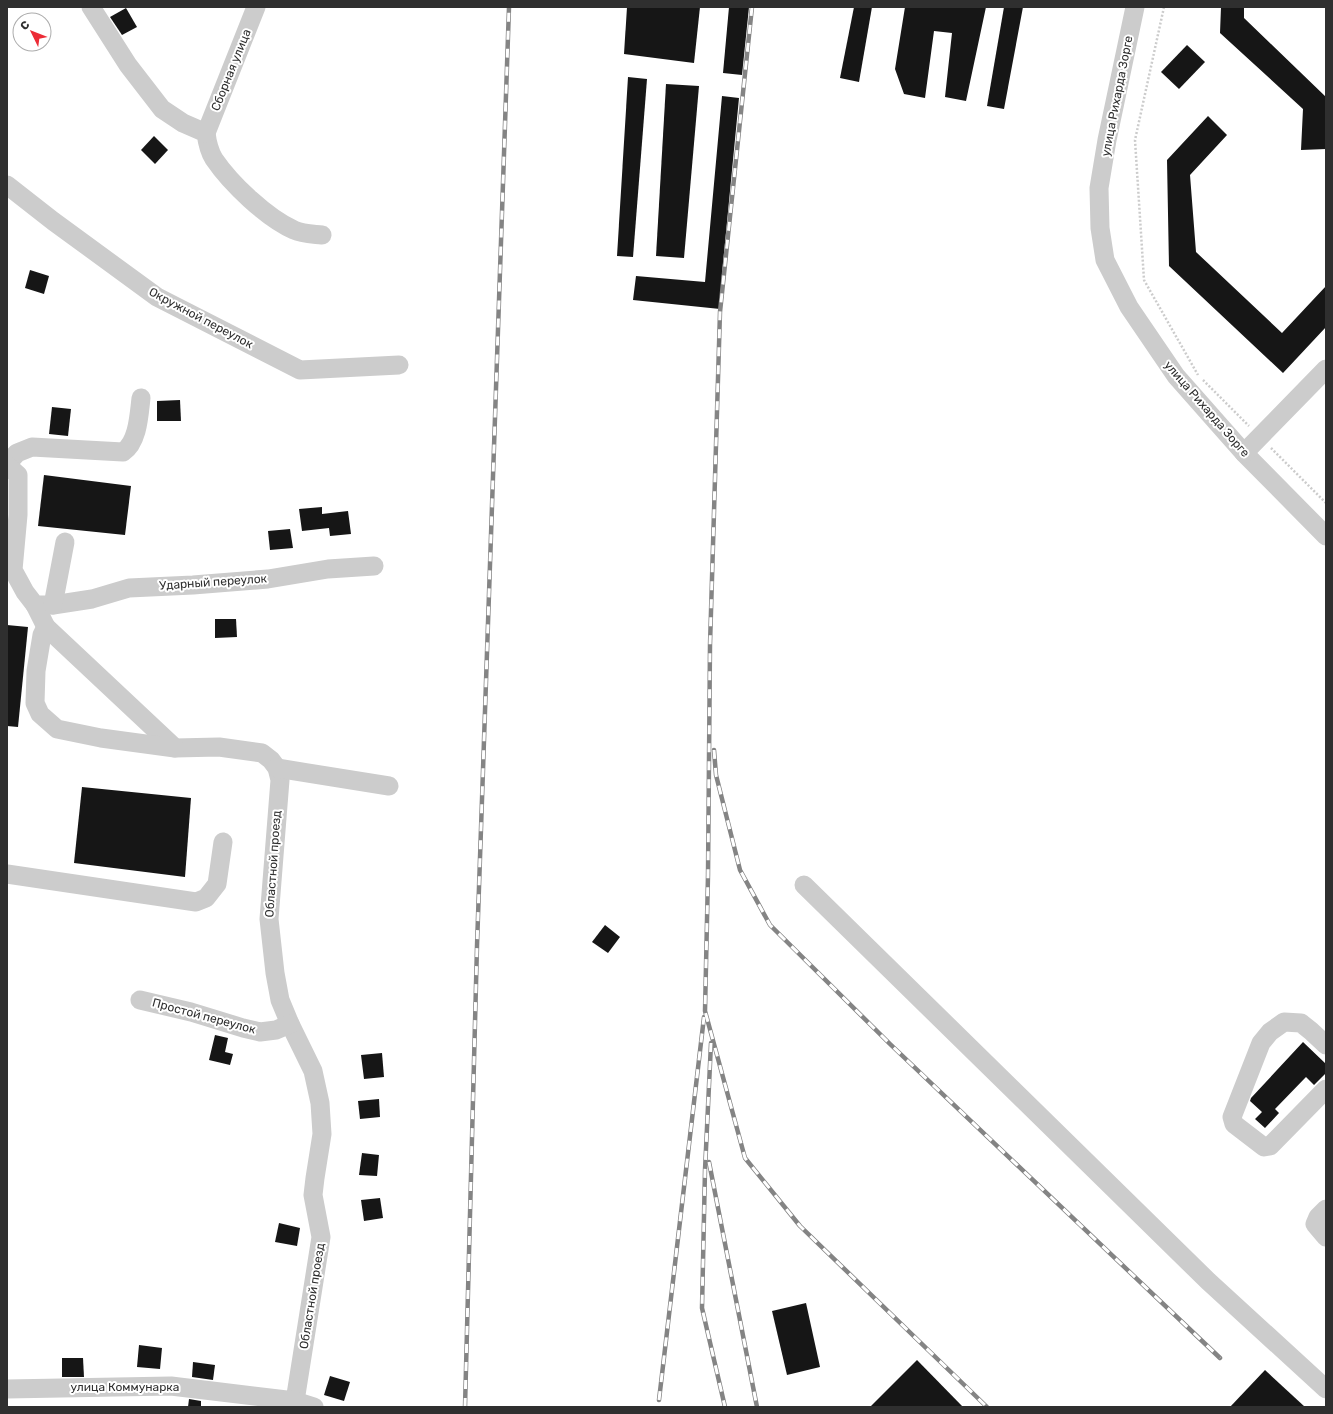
<svg xmlns="http://www.w3.org/2000/svg" width="1333" height="1414" font-family="Rubik,sans-serif">
  <style>
    .building { fill: #161616 }
    .lines { fill: none; stroke-linecap: round; stroke-linejoin: round }
    .path { stroke: #ccc; stroke-width: 2.5; stroke-dasharray: 2 2; stroke-linecap: butt }
    .minor { stroke: #ccc; stroke-width: 19 }
    .rail-casing { stroke: #848484; stroke-width: 4.5 }
    .rail { stroke: #fff; stroke-width: 3; stroke-dasharray: 9; stroke-linecap: butt }
    .labels { text-anchor: middle; dominant-baseline: central; stroke-width: 4; stroke-linejoin: round; paint-order: stroke }
    .street-label { font-size: 12px; fill: #2f2f2f; stroke: #fff }
  </style>
  <rect width="100%" height="100%" fill="#fff"/>
  <g class="building">
    <path d="M627,7h73l-6,56 -70,-9z"/>
    <path d="M729,7h20l-7,68 -19,-2z"/>
    <path d="M854,7h18l-13,75 -19,-4z"/>
    <path d="M905,7h81l-20,94 -21,-4 7,-64 -18,-2 -9,67 -21,-4 -9,-25z"/>
    <path d="M1004,7h19l-19,102 -17,-3z"/>
    <path d="M1221,7h23v11l82,79v52l-25,1 2,-41 -83,-76z"/>
    <path d="M126,8l11,19 -15,8 -12,-18z"/>
    <path d="M1187,45l18,17 -26,27 -18,-17z"/>
    <path d="M628,77l19,2 -14,178 -16,-1z"/>
    <path d="M666,84l33,2 -15,172 -28,-2z"/>
    <path d="M722,96l17,2 -18,186h1l-2,25 -87,-9 3,-24 69,6z"/>
    <path d="M1208,116l19,19 -37,40 6,77 86,81 44,-47v41l-43,46 -114,-107 -2,-106z"/>
    <path d="M154,136l14,14 -13,14 -14,-14z"/>
    <path d="M30,270l19,6 -5,18 -19,-6z"/>
    <path d="M180,400l1,21h-24v-20z"/>
    <path d="M52,407l19,2 -3,27 -19,-2z"/>
    <path d="M44,475l87,11 -6,49 -87,-9z"/>
    <path d="M322,507v7l26,-3 3,23 -21,2 -1,-8 -27,3 -3,-22z"/>
    <path d="M290,529l3,19 -23,2 -2,-19z"/>
    <path d="M215,619h21l1,18 -22,1z"/>
    <path d="M7,625l21,2 -10,100 -11,-1z"/>
    <path d="M82,787l109,11 -6,79 -111,-14z"/>
    <path d="M605,925l15,12 -12,16 -16,-11z"/>
    <path d="M215,1035l13,3 -3,14 8,2 -3,11 -21,-5z"/>
    <path d="M1303,1042l23,22v9l-12,12 -8,-8 -31,32 4,4 -14,15 -10,-9 7,-7 -12,-11 1,-3z"/>
    <path d="M382,1053l2,24 -20,2 -3,-24z"/>
    <path d="M379,1099l1,18 -20,2 -2,-18z"/>
    <path d="M362,1153l17,2 -2,21 -18,-1z"/>
    <path d="M380,1198l3,20 -19,3 -3,-21z"/>
    <path d="M279,1223l21,5 -3,18 -22,-4z"/>
    <path d="M806,1303l14,64 -33,8 -15,-64z"/>
    <path d="M139,1345l23,3 -2,21 -23,-2z"/>
    <path d="M62,1358h21l1,19h-22z"/>
    <path d="M917,1360l46,47h-93z"/>
    <path d="M193,1362l22,3 -2,15 -21,-3z"/>
    <path d="M1265,1370l40,37h-75z"/>
    <path d="M330,1376l20,6 -6,19 -20,-6z"/>
    <path d="M189,1399l12,2v6h-13z"/>
  </g>
  <g class="lines">
    <g class="path">
      <path d="M1164,7l-29,133 9,140 54,95"/>
      <path d="M1203,380l46,46"/>
      <path d="M1271,448l55,55"/>
    </g>
    <g class="minor">
      <path d="M91,7l37,58 34,44 21,14 23,10c1,8 3,18 8,26 17,25 53,59 80,71 8,4 19,4 28,5"/>
      <path d="M1135,7l-28,133 -8,48 1,40 5,32 24,47 47,69 68,77 82,83"/>
      <path d="M206,133l50,-126"/>
      <path d="M7,185l46,36 104,76 143,73 99,-5"/>
      <path d="M1244,453l82,-84"/>
      <path d="M7,464l10,-11 15,-6 91,5c15,-10 16,-37 18,-54"/>
      <path d="M7,465l11,10v40l-5,55 12,22 10,13h18l39,-6 37,-11 64,-3 75,-6 60,-10 46,-3"/>
      <path d="M35,605l11,22 129,121 44,-1 43,6 9,7 6,8 3,12 -11,139 6,54 5,27 10,24 23,47 7,32 2,31 -7,44 -2,17 8,42 -26,164"/>
      <path d="M53,605l12,-63"/>
      <path d="M46,627l-4,8 -6,36 -1,32 5,11 17,15 44,9 74,10"/>
      <path d="M277,768l112,18"/>
      <path d="M7,874l189,28 10,-4 11,-14 6,-42"/>
      <path d="M804,885l404,396 118,108"/>
      <path d="M140,1000l51,12 52,16 17,4 16,-2 14,-6"/>
      <path d="M1326,1045l-15,-14 -10,-8 -17,-1 -14,10 -9,11 -29,74 2,7 30,23 6,-1 56,-57"/>
      <path d="M1326,1209l-8,8 -3,7 11,13"/>
      <path d="M7,1389l164,-3 124,15 19,6"/>
    </g>
    <g class="rail-casing">
      <g id="rail">
        <path d="M752,7l-32,305 -10,333 -2,230 -3,136 40,147 55,68 187,181"/>
        <path d="M714,750l2,25 24,95 30,55 120,119 330,314"/>
        <path d="M711,1043l-6,127 -3,138 23,99"/>
        <path d="M709,1162l48,245"/>
        <path d="M659,1400l45,-383"/>
        <path d="M465,1407l12,-461 32,-939"/>
      </g>
    </g>
    <use href="#rail" class="rail"/>
  </g>
  <g class="labels">
    <g class="street-label">
      <text transform="translate(231 70) rotate(-68)">Сборная улица</text>
      <text transform="translate(1117 96) rotate(-79)">улица Рихарда Зорге</text>
      <text transform="translate(201 318) rotate(28)">Окружной переулок</text>
      <text transform="translate(1207 409) rotate(49)">улица Рихарда Зорге</text>
      <text transform="translate(213 582) rotate(-4)">Ударный переулок</text>
      <text transform="translate(273 864) rotate(-86)">Областной проезд</text>
      <text transform="translate(204 1016) rotate(15)">Простой переулок</text>
      <text transform="translate(312 1296) rotate(-81)">Областной проезд</text>
      <text x="125" y="1387">улица Коммунарка</text>
    </g>
  </g>
  <rect width="1333" height="1414" fill="none" stroke="#2f2f2f" stroke-width="16"/>
  <g transform="translate(32 32) rotate(313)"><circle r="19" fill="#ffffff" stroke="#acacac"/>
  <path d="M0-3L7 15L0 10L-7 15Z" fill="#ec2c36"/>
  <text y="-6" font-size="11" font-weight="bold" text-anchor="middle" fill="#2f2f2f">С</text>
  </g>
</svg>
